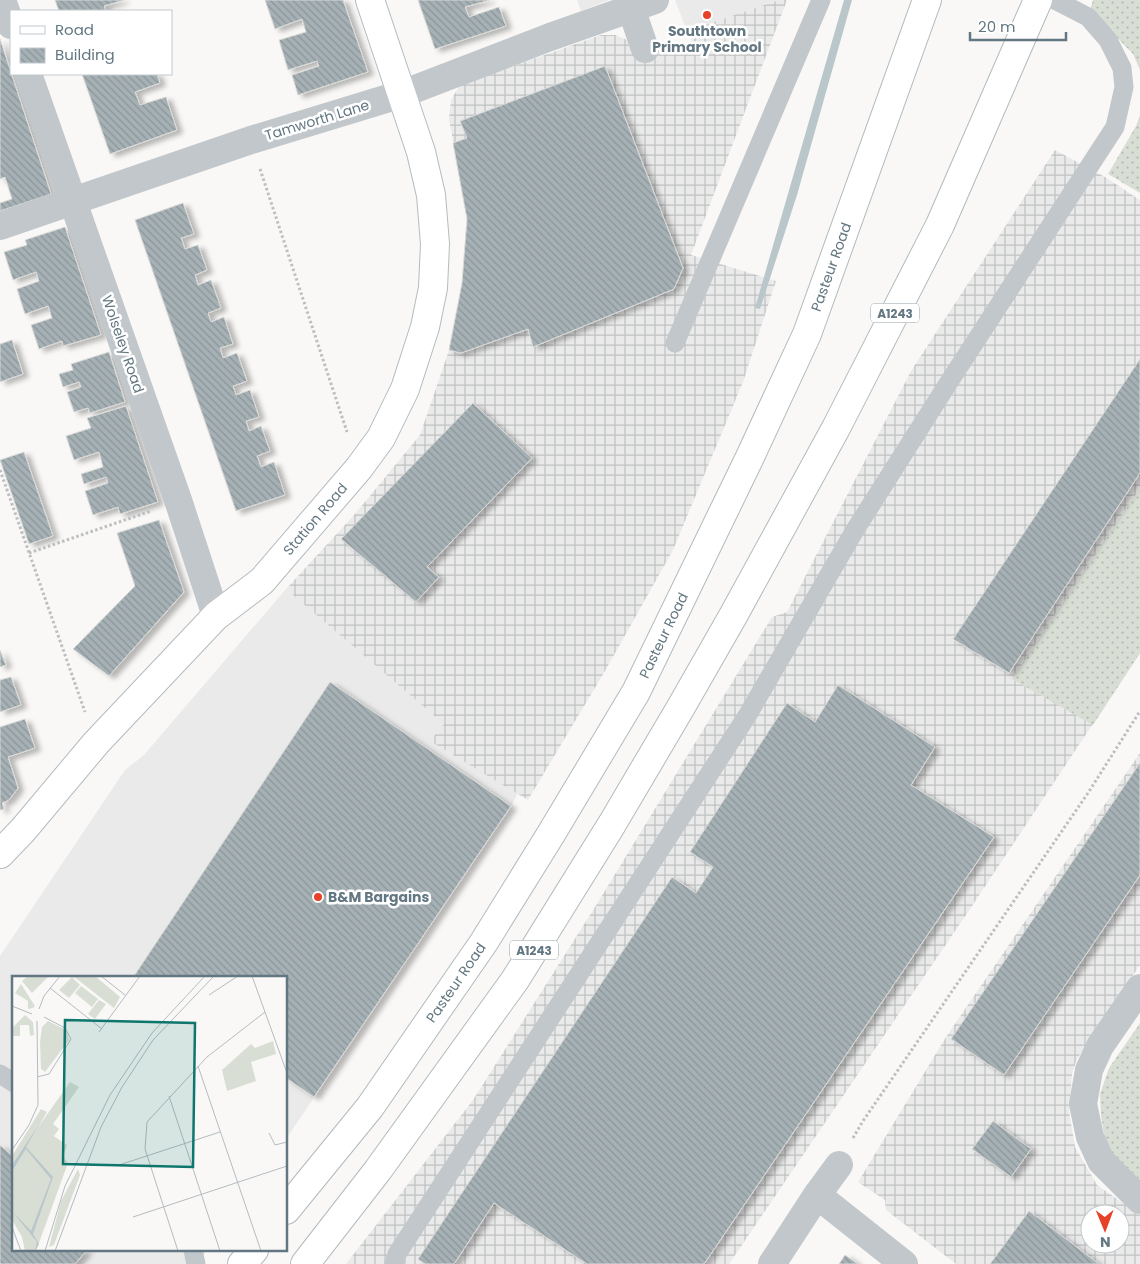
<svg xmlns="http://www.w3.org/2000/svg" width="1140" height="1264" font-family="Poppins,sans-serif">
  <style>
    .built { fill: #e9eae9 }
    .industrial { fill: url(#industrial-grid); fill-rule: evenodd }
    .grass { fill: url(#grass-dots) }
    .water { fill: #b9c6ca }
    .building { fill: url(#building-back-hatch); stroke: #dadad8; filter: url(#shadow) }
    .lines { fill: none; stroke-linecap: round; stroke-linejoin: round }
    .secondary-casing { stroke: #b4bbbf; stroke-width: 30 }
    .primary-casing { stroke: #b3b9bc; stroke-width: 30 }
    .path { stroke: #bbbfc1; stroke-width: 3; stroke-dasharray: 2.5 2.5; stroke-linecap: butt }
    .lane { stroke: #c1c7ca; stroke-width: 19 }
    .street { stroke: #c1c7ca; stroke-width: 28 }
    .secondary { stroke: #fff; stroke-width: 28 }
    .primary { stroke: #fff; stroke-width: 28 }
    .poi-dot { fill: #e74128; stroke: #fff; stroke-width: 2 }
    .labels { text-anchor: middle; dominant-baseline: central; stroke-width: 5; stroke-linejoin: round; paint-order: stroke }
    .shield { fill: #fff; stroke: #92a0a8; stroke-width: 1 }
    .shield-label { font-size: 12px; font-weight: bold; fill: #637782 }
    .poi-label { font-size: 14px; font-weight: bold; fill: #637782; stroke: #fff }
    .street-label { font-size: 14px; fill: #637782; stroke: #fff }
    .inset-road { fill: none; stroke: #b4bcc1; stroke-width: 1 }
    .view { fill: #0f766e; fill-opacity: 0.15; stroke: #0f766e; stroke-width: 2.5 }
    .inset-edge { fill: none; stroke: #637782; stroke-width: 2.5 }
  </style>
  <defs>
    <pattern id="industrial-grid" width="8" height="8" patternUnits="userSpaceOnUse" patternTransform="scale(1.25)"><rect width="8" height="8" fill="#e9eae9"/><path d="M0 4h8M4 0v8" fill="none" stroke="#c0c2c2"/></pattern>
    <pattern id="grass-dots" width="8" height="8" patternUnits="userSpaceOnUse" patternTransform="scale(1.25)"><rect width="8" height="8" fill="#d9ded5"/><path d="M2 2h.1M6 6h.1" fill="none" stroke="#b4b9b2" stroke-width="1.8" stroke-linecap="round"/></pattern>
    <pattern id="building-back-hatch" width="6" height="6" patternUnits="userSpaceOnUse" patternTransform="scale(1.25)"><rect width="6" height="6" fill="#a6b1b6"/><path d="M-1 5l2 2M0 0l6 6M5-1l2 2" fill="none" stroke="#8b9599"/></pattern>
    <filter id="shadow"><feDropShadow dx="5.5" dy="3" stdDeviation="2.5" flood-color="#0004"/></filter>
  </defs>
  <rect width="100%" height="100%" fill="#f9f8f6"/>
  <g class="built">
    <path d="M577,0h32l-28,11z"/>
    <path d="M675,0h104l-92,31z"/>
    <path d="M286,589l159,135 -14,17 87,52 -7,13 -225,333v-161h-272v272h193l-11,14h-196v-308l125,-186 19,-15z"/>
  </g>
  <g class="industrial">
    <path d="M779,0h8l-96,255 85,26 -33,101 -70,168 -68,121 -77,129 -98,-59 14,-17 -158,-135 69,-75 65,-79 29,-85 13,-67 5,-64 -18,-100 2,-19 9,-15 141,-50h14l10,4 9,6 7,12 51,-16 -5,-10z"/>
    <path d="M1055,150l50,27 35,23v453l-168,253 -243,358h-383l127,-164 122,-193 177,-290 15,-5 124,-241z"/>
    <path d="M1140,753v212l-63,94 -5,15 -3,37 6,36 22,38 43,30v49h-184l-70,-54 -1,-10 -27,-18 88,-145zM1090,1214h30v30h-30z"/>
  </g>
  <g class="grass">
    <path d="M1093,0h47v70l-7,-16 -43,-44z"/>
    <path d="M1140,115v78l-32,-19 28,-48z"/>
    <path d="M1140,488v165l-47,72 -81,-46z"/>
    <path d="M1140,1023v164l-23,-23 -12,-24 -4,-24 -1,-22 9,-26z"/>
  </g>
  <path class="water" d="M844,0h8l-55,195 -37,114 -5,-1z"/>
  <g class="building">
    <path d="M55,0h69l-20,6 2,5h-47z"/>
    <path d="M265,0h78l25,72 -70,23 -6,-20 27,-9 -2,-5 -29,9 -9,-30 27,-8 -4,-13 -27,10z"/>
    <path d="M418,0h72l-25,7 4,10 30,-10 7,19 -71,23z"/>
    <path d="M0,39l51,155 -51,17v-8l12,-4 -7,-22 -5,2z"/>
    <path d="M605,66l78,202 -9,21 -141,58 -5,-18 -67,24 -12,-3 13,-67 5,-64 -14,-76 14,-5 -7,-17z"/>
    <path d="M82,74h75l3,9 -25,9 5,13 26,-8 11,33 -67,24z"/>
    <path d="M183,203l11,31 -13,4 4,11 13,-4 9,25 -12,5 3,10 13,-5 10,28 -13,5 3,9 13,-5 9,27 -13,4 3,10 14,-5 10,28 -14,5 3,9 14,-5 9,27 -13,4 3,10 12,-5 9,25 -13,5 4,11 13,-5 11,33 -49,16 -101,-291z"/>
    <path d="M65,227l36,108 -38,11 -1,-5 -23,8 -8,-24 21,-7 -4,-12 -23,8 -8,-25 22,-8 -3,-9 -23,8 -9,-28 23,-7 -2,-5z"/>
    <path d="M12,340l11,34 -23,8v-38z"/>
    <path d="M109,352l16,50 -35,11 -2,-5 -14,4 -7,-20 14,-5 -2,-5 -16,5 -4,-13 14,-4 -2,-6z"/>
    <path d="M1140,359v114l-131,200 -56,-34z"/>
    <path d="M473,403l59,55 -105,109 12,10 -23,25 -75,-63z"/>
    <path d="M126,406l32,96 -38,12 -2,-7 -25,8 -8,-24 23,-8 -2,-6 -22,7 -3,-10 22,-7 -4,-15 -25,8 -8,-24 25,-8 -4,-10z"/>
    <path d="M24,452l29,84 -24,8 -29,-84z"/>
    <path d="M159,520l25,72 -75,84 -36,-27 62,-63 -18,-53z"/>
    <path d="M0,650l6,15 -6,2z"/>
    <path d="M11,677l10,28 -21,7v-32z"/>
    <path d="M330,682l181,124 -197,291 -28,-19v-100h-149l-3,-2z"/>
    <path d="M838,685l97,62 -24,38 83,52 -290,427h-117l-93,-61 -40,61h-29l-7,-5 254,-382 24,16 17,-26 -23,-15 97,-149 28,19z"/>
    <path d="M25,719l10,29 -27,9 10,31 -9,12 -7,3 2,6 -4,1v-83z"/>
    <path d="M1140,763v112l-136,200 -53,-36z"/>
    <path d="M993,1121l38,28 -20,28 -39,-28z"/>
    <path d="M0,1145l14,12v93h73l-12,14h-75z"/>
    <path d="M1029,1211l70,53h-109z"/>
    <path d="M845,1255l13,9h-19z"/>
  </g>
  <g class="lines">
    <g class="secondary-casing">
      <g id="secondary">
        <path id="s1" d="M0,854l23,-24 73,-87 120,-127 46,-35 97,-113 22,-30 24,-49 20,-62 8,-39 2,-44 -4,-49 -10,-43 -51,-152"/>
      </g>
    </g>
    <g class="primary-casing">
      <g id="primary">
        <path id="s2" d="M286,1210l84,-103 114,-165 67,-108 85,-142 113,-233 58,-125 120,-334"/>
        <path d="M242,1264l12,-14"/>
        <path d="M305,1264l73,-94 137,-190 97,-156 69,-117 52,-91 103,-188 104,-203 98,-225"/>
      </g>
    </g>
    <g class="path">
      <path d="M260,169l87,263"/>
      <path d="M0,470l85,242"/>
      <path d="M29,553l122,-42"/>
      <path d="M853,1138l10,-17 225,-328 52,-82"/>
    </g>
    <g class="lane">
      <path d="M675,343l146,-343"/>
      <path d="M0,1074l14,9"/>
      <path d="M193,1250l3,14"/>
      <path d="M394,1264l3,-10 350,-538 108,-186 94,-148 166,-255 9,-40 -2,-19 -14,-28 -20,-23 -33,-17"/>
    </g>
    <g class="street">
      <path d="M2,0l9,25"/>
      <path d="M631,8l14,41"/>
      <path d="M28,74l150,426 38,116"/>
      <path d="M0,226l251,-86 151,-46 148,-57 105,-37"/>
      <path d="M1140,988l-40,58 -11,24 -6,34 7,33 11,24 39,39"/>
      <path d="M817,1195l87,69"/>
      <path d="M772,1264l45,-69 22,-30"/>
    </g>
    <use href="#secondary" class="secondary"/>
    <use href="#primary" class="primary"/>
  </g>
  <g class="poi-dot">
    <circle cx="707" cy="15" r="5"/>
    <circle cx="318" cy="897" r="5"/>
  </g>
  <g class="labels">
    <g class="shield">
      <rect x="871" y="303.5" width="48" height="19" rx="4"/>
      <rect x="510" y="940.5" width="48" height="19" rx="4"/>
    </g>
    <g class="shield-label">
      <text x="895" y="313">A1243</text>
      <text x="534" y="950">A1243</text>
    </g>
    <g class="poi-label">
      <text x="707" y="31">Southtown<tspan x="707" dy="16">Primary School</tspan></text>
      <text x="328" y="897" text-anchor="start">B&amp;M Bargains</text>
    </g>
    <g class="street-label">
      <text transform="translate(317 120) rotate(-17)">Tamworth Lane</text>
      <text stroke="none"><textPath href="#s2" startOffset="1094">Pasteur Road</textPath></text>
      <text transform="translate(123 344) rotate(71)">Wolseley Road</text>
      <text stroke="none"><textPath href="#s1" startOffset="461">Station Road</textPath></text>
      <text stroke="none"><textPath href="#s2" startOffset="689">Pasteur Road</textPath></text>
      <text stroke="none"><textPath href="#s2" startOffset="284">Pasteur Road</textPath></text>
    </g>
  </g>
  <g transform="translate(12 976)">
    <rect width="275" height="275" fill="#f9f8f6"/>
    <path d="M61,0h22l25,21 -6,11zM36,45l18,9 3,10 -24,32 -4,-3 -1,-27 2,-15zM58,106l9,5 -26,37 6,5 -5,7 -15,-10 28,19 -4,11 5,7 -32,88h-11l-3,-14 -10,-17v-64l29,-47 6,3 -8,14zM66,193l2,6 -26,70 -5,2 12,-46z" fill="#d9ded5"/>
    <path d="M13,39l8,7 1,13 -4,1 -1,-11h-9v11h-8v-8z" fill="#d9ded5"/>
    <path d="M261,65l3,13 -25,8 5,19 -29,10 -5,-21 29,-26 4,4z" fill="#d9ded5"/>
    <path d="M16,0h21l-17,17 -10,-12zM60,1l8,8 -11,13 -10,-8zM9,8l14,22 -2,2 -5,1v-8l-13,-8zM69,10l17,13 -6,8 -17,-14zM87,24l7,4 -11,15 -7,-5z" fill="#d9ded5"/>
    <path d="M26,150l-12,21 27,30 -20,57 6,10 -4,7 2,-9 -25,-31 19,20 20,-52 -25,-30 -14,22v-6z" fill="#b9c6ca"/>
    <path class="inset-road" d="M89,0l24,19M240,0l35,97M38,12l52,41M197,19l29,-19M0,30l20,8M27,33l5,-13 16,-20M87,56l41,-56M186,90l63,185M25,101l12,-3 22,-35 -6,-11 -21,-11M157,120l51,155M257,157l6,12 12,-3M0,174l17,-25 9,-20 -1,-84M104,190l104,-34M121,241l154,-51M0,251l9,24M33,275l20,-65 45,-91 42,-62 53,-57M43,275l46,-124 21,-40 31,-47 61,-64M166,275l-33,-102 2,-27 60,-65 58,-45"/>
    <path class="view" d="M53,44l130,3 -2,144 -130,-3z"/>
    <rect width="275" height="275" class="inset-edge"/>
  </g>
  <rect x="10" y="10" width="162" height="65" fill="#ffffff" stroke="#c1c9cd"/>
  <rect x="20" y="26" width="25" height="8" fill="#ffffff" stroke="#c1c9cd"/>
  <text x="55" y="35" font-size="15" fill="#637782">Road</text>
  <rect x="20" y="48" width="25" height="15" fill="url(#building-back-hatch)" stroke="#c1c9cd"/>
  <text x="55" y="60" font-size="15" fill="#637782">Building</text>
  <g transform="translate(1105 1229) rotate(179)"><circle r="24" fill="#ffffff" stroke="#c1c9cd"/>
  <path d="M0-4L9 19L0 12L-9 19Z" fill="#e74128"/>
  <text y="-8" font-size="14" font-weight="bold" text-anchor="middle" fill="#637782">N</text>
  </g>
  <path d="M970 32v8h96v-8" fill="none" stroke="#637782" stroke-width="2.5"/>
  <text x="978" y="32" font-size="15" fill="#637782" stroke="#ffffff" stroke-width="4" paint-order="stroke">20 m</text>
</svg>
